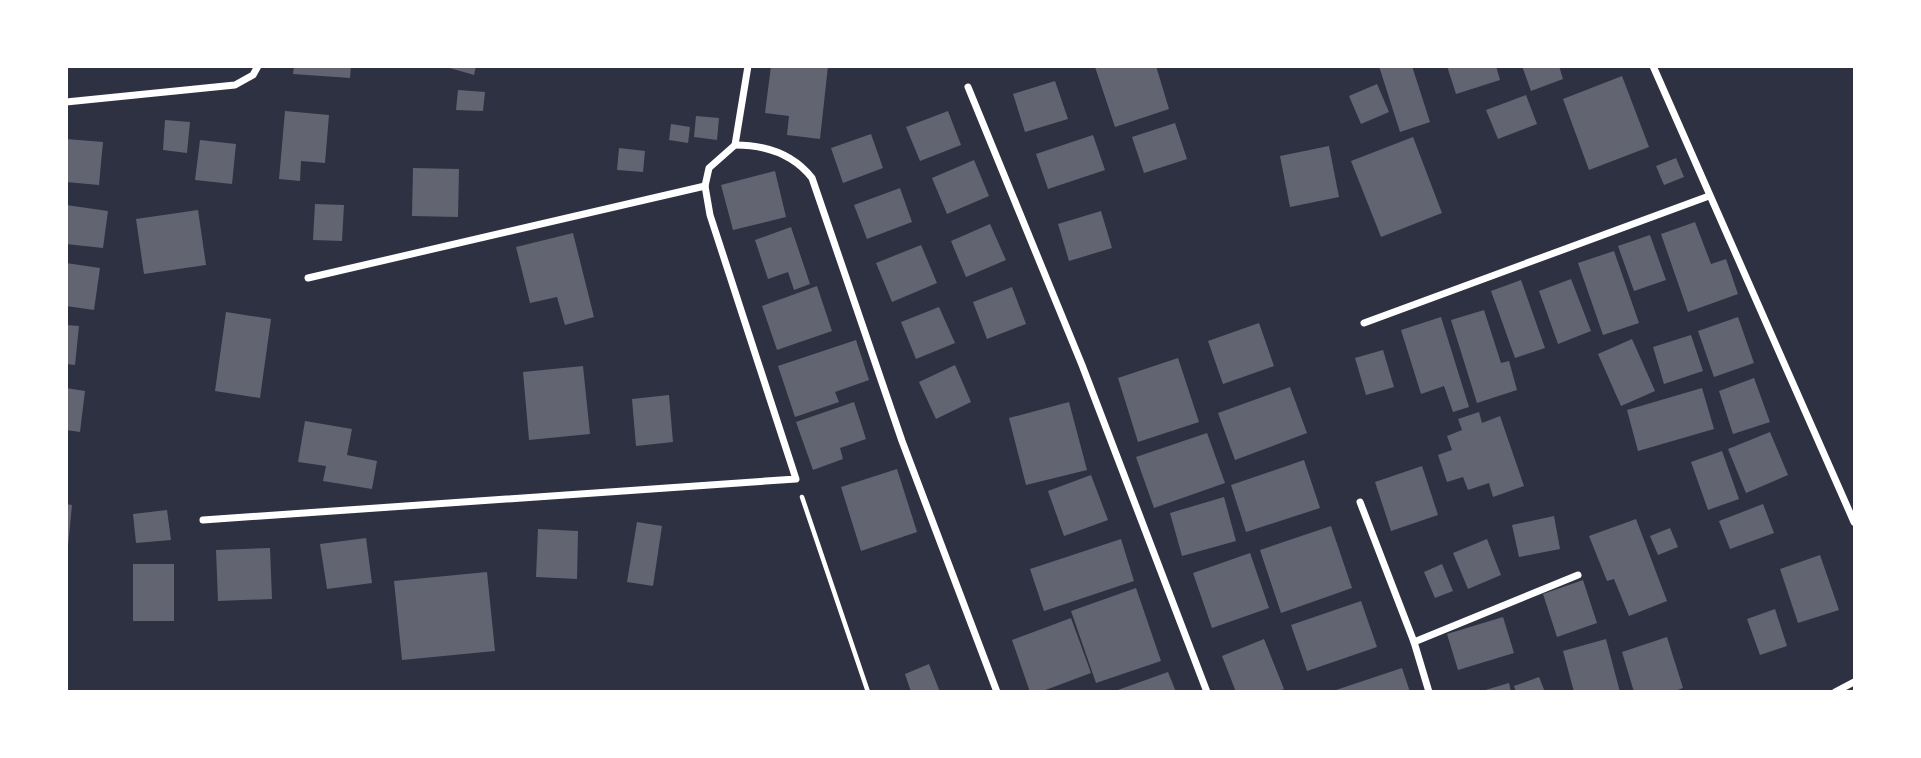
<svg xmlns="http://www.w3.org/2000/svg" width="1921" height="758" font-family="'IBM Plex Sans',sans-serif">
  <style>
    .building { fill: #626471 }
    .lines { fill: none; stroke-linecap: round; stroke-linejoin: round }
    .path { stroke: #fff; stroke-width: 4.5 }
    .minor { stroke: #fff; stroke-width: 7 }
  </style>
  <rect width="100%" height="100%" fill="#2d3142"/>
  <g class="building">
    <path d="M294,66h57l-1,12 -57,-4z"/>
    <path d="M443,66h33l-2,9z"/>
    <path d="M771,66h57l-8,73 -33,-4 2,-19 -24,-3z"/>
    <path d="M1156,66l13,43 -54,18 -20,-60z"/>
    <path d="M1379,66h33l18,56 -30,10z"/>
    <path d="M1447,66h49l4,14 -44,14z"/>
    <path d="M1522,66h37l4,13 -32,12z"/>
    <path d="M1622,76l27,71 -60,23 -26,-71z"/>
    <path d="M1055,81l13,38 -43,13 -12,-38z"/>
    <path d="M1377,84l12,28 -28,12 -12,-28z"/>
    <path d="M458,90l27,2 -2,19 -27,-1z"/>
    <path d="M1526,95l11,29 -39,15 -12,-29z"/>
    <path d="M285,111l44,4 -4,48 -24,-2 -1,20 -21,-2z"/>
    <path d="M948,111l13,34 -41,16 -14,-34z"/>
    <path d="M696,116l23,2 -2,22 -23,-3z"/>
    <path d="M165,120l25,2 -3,31 -24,-3z"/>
    <path d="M1175,123l12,36 -43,14 -12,-36z"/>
    <path d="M671,124l19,3 -2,16 -19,-3z"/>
    <path d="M871,134l12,34 -40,15 -12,-35z"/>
    <path d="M1093,135l12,35 -57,19 -12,-35z"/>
    <path d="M1413,137l29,76 -61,24 -30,-76z"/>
    <path d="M66,139l37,3 -4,43 -33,-3z"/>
    <path d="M200,140l36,4 -4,40 -37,-4z"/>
    <path d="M1329,146l10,51 -49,10 -10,-51z"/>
    <path d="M619,148l26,3 -2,21 -26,-2z"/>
    <path d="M1676,158l8,19 -20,8 -8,-19z"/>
    <path d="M974,160l15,36 -42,18 -15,-36z"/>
    <path d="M413,168l46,1 -1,48 -46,-1z"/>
    <path d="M775,171l11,46 -53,13 -12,-45z"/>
    <path d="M900,188l12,34 -45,17 -13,-34z"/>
    <path d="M315,204l29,1 -2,36 -29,-1z"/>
    <path d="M66,205l42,6 -5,37 -37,-4z"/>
    <path d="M198,210l8,55 -62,9 -8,-55z"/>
    <path d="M1101,211l11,37 -43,13 -11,-37z"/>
    <path d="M1695,222l16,42 15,-5 12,35 -50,18 -27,-78z"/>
    <path d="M990,224l16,36 -40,17 -15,-36z"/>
    <path d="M791,227l19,57 -16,6 -6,-18 -20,7 -13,-39z"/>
    <path d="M573,233l21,84 -29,8 -8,-28 -27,6 -14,-56z"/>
    <path d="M1650,235l16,45 -32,11 -16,-45z"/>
    <path d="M921,245l16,38 -45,19 -16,-39z"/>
    <path d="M1614,251l25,72 -36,12 -25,-72z"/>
    <path d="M66,263l34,5 -6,42 -28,-4z"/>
    <path d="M1571,279l20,52 -33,13 -19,-53z"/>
    <path d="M1521,280l24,68 -30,10 -24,-67z"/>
    <path d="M817,286l15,45 -55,19 -15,-44z"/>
    <path d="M1012,287l14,37 -39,15 -14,-37z"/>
    <path d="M939,307l16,36 -39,16 -15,-37z"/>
    <path d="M1484,310l17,53 8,-2 8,29 -40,13 -26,-83z"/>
    <path d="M226,312l45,7 -11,79 -45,-7z"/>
    <path d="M1441,317l28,90 -16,5 -9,-26 -23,8 -20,-64z"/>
    <path d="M1738,317l16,46 -40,14 -16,-46z"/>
    <path d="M1259,323l15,43 -51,18 -15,-43z"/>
    <path d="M66,325l13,1 -4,39 -9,-1z"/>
    <path d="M1691,335l12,36 -39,13 -11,-37z"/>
    <path d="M1632,339l23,52 -34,15 -23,-52z"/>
    <path d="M856,340l13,40 -34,12 4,10 -44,15 -17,-51z"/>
    <path d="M1383,350l11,37 -28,8 -11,-37z"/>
    <path d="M1178,358l21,64 -61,20 -20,-64z"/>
    <path d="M955,365l16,37 -35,17 -17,-37z"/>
    <path d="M583,366l7,68 -61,6 -6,-68z"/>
    <path d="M1754,378l16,44 -37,12 -14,-43z"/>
    <path d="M1290,387l17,46 -72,27 -17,-47z"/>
    <path d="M66,388l19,3 -5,41 -14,-2z"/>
    <path d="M1702,388l12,41 -76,22 -11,-41z"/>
    <path d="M669,395l4,47 -37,4 -4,-47z"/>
    <path d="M854,402l12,37 -26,9 3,11 -30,11 -17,-48z"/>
    <path d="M1069,402l18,68 -61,15 -17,-67z"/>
    <path d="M1479,412l3,11 18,-7 24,70 -31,11 -4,-14 -21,7 -5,-13 -16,5 -9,-27 14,-5 -5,-14 15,-6 -4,-11z"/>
    <path d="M305,421l47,8 -5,26 30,6 -5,28 -49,-8 3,-15 -28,-4z"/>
    <path d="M1770,432l18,43 -42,18 -18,-44z"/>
    <path d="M1207,433l18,50 -71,25 -18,-51z"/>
    <path d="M1722,451l17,48 -31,11 -17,-48z"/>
    <path d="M1304,460l16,48 -74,24 -15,-47z"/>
    <path d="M1422,466l16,49 -47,16 -16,-49z"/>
    <path d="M897,469l20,63 -56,19 -20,-64z"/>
    <path d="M1091,475l17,45 -44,16 -16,-45z"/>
    <path d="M1224,497l12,44 -54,15 -12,-43z"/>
    <path d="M66,504l6,1 -4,41h-2z"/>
    <path d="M1763,504l11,29 -44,16 -11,-28z"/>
    <path d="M167,510l4,30 -35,3 -3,-29z"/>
    <path d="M1554,516l6,33 -41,8 -7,-32z"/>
    <path d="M1636,519l31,82 -38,15 -15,-37 -7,2 -18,-45z"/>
    <path d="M637,522l25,4 -9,60 -26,-4z"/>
    <path d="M1331,526l21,62 -71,25 -21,-63z"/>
    <path d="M1670,528l8,19 -20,8 -8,-19z"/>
    <path d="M538,529l40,2 -1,48 -41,-2z"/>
    <path d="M366,538l6,45 -45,6 -7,-45z"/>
    <path d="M1121,539l13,42 -90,30 -14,-42z"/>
    <path d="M1487,539l14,36 -33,14 -15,-36z"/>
    <path d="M270,548l2,51 -54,2 -2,-51z"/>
    <path d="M1250,553l19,55 -57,20 -19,-55z"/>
    <path d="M1820,555l19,55 -41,13 -18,-54z"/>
    <rect x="133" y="564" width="41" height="57"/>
    <path d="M1442,564l11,27 -18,7 -11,-26z"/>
    <path d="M487,572l8,79 -93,9 -8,-79z"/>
    <path d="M1583,580l14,43 -40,14 -14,-43z"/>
    <path d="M1136,588l25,73 -65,22 -25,-72z"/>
    <path d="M1361,601l16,46 -70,24 -16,-46z"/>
    <path d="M1775,609l12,37 -27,9 -13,-36z"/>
    <path d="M1503,617l11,36 -56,17 -11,-36z"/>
    <path d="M1071,618l20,55 -51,19h-10l-18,-52z"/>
    <path d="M1667,637l16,51 -11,4h-38l-12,-40z"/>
    <path d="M1264,639l20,50 -8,3h-40l-14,-36z"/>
    <path d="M1606,639l14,53h-46l-11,-41z"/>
    <path d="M929,664l11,28h-29l-6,-18z"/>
    <path d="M1402,668l8,24h-77v-1z"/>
    <path d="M1168,672l8,20h-61v-1z"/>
    <path d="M1539,677l6,15h-29l-2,-6z"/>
    <path d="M1509,683l2,9h-29v-1z"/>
  </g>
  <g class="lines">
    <path class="path" d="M802,497l66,195"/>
    <g class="minor">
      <path d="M1653,66l201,456"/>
      <path d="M968,87l114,278 125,327"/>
      <path d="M66,102l169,-17 18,-10 5,-9"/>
      <path d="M735,145c30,0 58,9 77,33l90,263 95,251"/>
      <path d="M308,278l397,-92"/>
      <path d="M1364,323l345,-127"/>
      <path d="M1360,502l54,140 15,50"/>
      <path d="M203,520l593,-41 -86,-264 -5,-29 4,-18 26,-23 13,-79"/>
      <path d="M1414,642l164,-67"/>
      <path d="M1835,692l19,-10"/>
    </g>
  </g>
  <rect width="1921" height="758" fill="none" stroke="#ffffff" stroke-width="136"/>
</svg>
